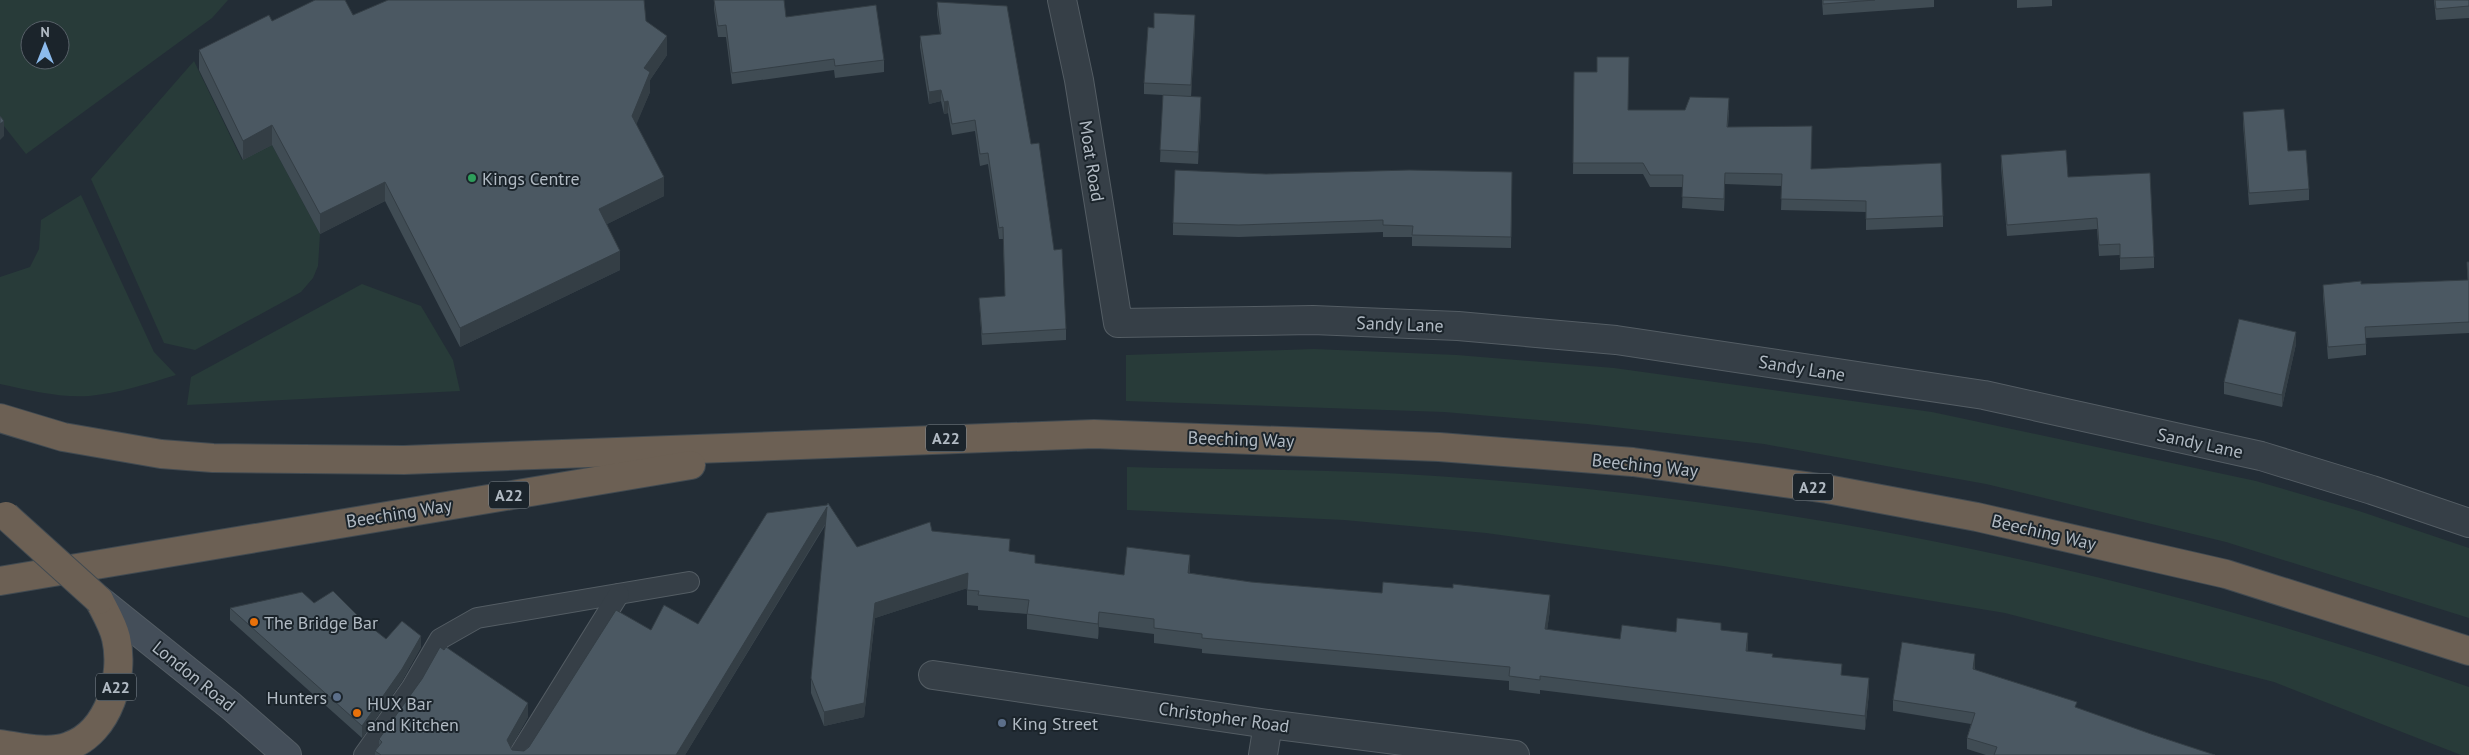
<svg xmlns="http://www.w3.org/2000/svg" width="2469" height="755" font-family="'PT Sans',sans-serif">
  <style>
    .green { fill: #283b39; fill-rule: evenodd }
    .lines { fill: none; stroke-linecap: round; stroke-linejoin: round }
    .lane-casing { stroke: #545d64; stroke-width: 22 }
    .street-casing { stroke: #545d64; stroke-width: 30 }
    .secondary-casing { stroke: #545d64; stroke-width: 30 }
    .highway-casing { stroke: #414a51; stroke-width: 30 }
    .lane { stroke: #363f47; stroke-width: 20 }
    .street { stroke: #363f47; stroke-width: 28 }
    .secondary { stroke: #444e59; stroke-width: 28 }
    .highway { stroke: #6c6054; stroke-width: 28 }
    .highway-bridge-casing { stroke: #414a51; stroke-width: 30; stroke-linecap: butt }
    .highway-bridge { stroke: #6c6054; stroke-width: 28 }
    .wall { fill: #404c54 }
    .shaded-wall { fill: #343e45 }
    .building { fill: #4b5862; stroke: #343e45 }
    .leisure-dot { fill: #2e9e5b; stroke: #1b242b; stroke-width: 2 }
    .food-dot { fill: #e8710a; stroke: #1b242b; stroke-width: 2 }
    .service-dot { fill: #5c6f8a; stroke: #1b242b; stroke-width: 2 }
    .labels { text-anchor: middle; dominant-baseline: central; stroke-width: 4; stroke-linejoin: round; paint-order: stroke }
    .shield { fill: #1b242b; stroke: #848d95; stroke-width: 1 }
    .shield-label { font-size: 16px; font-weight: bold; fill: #b1bac3 }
    .street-label { font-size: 18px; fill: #b1bac3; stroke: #1b242b }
    .poi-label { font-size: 18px; fill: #b1bac3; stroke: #1b242b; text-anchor: start }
  </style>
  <rect width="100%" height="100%" fill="#232d36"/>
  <g class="green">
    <path d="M0,0h228l-16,18 -186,136 -26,-33zM30,30h30v30h-30z"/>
    <path d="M194,61l48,99 30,-15 48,89 -2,32 -5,12 -12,14 -106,58 -31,-7 -73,-164z"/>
    <path d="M81,195l73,157 22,23c-29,9 -57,18 -87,21 -29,2 -61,-6 -89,-12v-107l30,-10 9,-18 2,-29z"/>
    <path d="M362,284l59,22 32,54 7,31 -273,14 4,-28z"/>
    <path d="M1314,349l143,6 157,13 318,44 324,69 103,30 110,37v70l-243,-76 -240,-58 -222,-40 -177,-20 -143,-12 -318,-11v-46z"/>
    <path d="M1127,467c103,3 206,2 309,9 352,23 701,95 1033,211v68h-8l-187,-73 -269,-69 -282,-47 -237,-33 -142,-13 -217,-10z"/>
  </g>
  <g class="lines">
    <g class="lane-casing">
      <g id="lane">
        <path d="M364,755l48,-68 28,-48 37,-21 212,-36"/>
        <path d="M519,755l100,-161"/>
      </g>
    </g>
    <g class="street-casing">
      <g id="street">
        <path d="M1062,0l17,80 39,243 195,-3 145,6 158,14 368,55 277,61 111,34 97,33"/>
        <path d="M933,675l335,49 247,31"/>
        <path d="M1263,755l5,-31"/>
      </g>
    </g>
    <g class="secondary-casing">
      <path id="secondary" d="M99,600l132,106 56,49"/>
    </g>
    <g class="highway-casing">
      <g id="highway">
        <path d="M0,418l63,19 98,17 52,4 191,2 690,-26 345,13 194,15 194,27 150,28 249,57 243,77"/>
        <path d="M0,581l691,-116"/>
        <path d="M0,744c21,3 48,10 69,2 40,-14 56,-70 47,-108 -3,-13 -11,-26 -17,-38"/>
      </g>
    </g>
    <use href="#lane" class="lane"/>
    <use href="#street" class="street"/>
    <use href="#secondary" class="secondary"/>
    <use href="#highway" class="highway"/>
    <g class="highway-bridge-casing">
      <path id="highway-bridge" d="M6,516l93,84"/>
    </g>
    <use href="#highway-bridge" class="highway-bridge"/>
  </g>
  <g class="wall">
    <path d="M714,0l72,17 98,43v12l-49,6 -1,-8 -102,14 -6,-47h-8l-4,-28z"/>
    <path d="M1822,0h112v7l-111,8z"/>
    <path d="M2017,0h35v6l-35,2z"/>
    <path d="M2434,0h35v18l-33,2z"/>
    <path d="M937,2l94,142 23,106 12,79v11l-84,5 -3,-47 26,-2 -2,-57h-4l-11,-75 -8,2 -5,-35 -23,4 -4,-22 -4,1 -3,-13 -12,3 -9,-57v-11l20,-2 -3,-20z"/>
    <path d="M353,15l293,6 21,34 -17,25v12l-14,32 28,72 -57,28 13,46 -160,77 -75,-146 -65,33 -48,-89 -29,15 -44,-90v-20z"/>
    <path d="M1195,26l-4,71 10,12 -3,55 -38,-2 3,-67 -19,-1v-11l10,-55z"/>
    <path d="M1574,72l54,38h101l-1,17 83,42 132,47v11l-77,3v-18l-85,-2 1,-24 -57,-2 -1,27 -42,-3 1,-21h-33l-7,-13h-70z"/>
    <path d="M2243,112l45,39 21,38v11l-60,5 -6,-81z"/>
    <path d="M2001,155l67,22 86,80v11l-34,2v-15l-21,1 -2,-27 -90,7 -6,-69z"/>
    <path d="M1512,172l-1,76 -99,-2v-9h-29v-5l-144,5 -66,-2v-12l93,-49z"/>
    <path d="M2467,262h2v71l-103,5v17l-38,4 -5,-63v-11l38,-1 107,-4z"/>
    <path d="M2296,344l-14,63 -58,-13v-12z"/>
    <path d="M827,505l30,42 75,-16 78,20 25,12 89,12 66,-6v4l61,9 299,28 -3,20 73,9 56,-7 45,-2 27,18 -1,3 95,24 27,18 -4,37 -325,-40v4l-31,-4v-9l-307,-28v-4l-48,-6v-9l-55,-7 -1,12 -71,-10v-15l-49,-4v-4l-11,-1v-17l-92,30 -11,99 -40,9 -13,-33v-15l15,-154 -141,231h-310v-4l4,-6v-6l149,-22 -17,30 1,3 12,1 127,-121 47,-6z"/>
    <path d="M314,603l48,17 24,19 35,8 -19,34 -40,57 -132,-118v-12z"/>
    <path d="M1975,665v5l102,38 74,26 64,21h-229l-19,-6v-11l4,-14 -78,-13v-11z"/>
  </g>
  <g class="shaded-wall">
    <path d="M1195,15v11l-4,71v-12z"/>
    <path d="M667,36v19l-17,25v12l-18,43v-19l12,-48z"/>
    <path d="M941,90v11l-12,3v-12z"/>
    <path d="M1201,97v12l-3,55v-12z"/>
    <path d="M948,101v12l-4,1v-12z"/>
    <path d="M4,121v15l-4,4v-16z"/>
    <path d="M272,125v20l-29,15v-19z"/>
    <path d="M1725,173v11l-1,27v-12z"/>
    <path d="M664,177v19l-65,32v-19z"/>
    <path d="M385,182v19l-65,33v-20z"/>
    <path d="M620,251v19l-160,77v-19z"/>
    <path d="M2296,332v12l-14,63v-12z"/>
    <path d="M827,507v14l-142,234h-9z"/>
    <path d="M1190,555v14l-2,19v-15z"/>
    <path d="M968,573v15l-93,30 -11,99 -40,9v-14l51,-109z"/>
    <path d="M1550,595v15l-5,34v-15z"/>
    <path d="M1099,612v15l-1,12v-15z"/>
    <path d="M1748,633v15l-2,17v-14z"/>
    <path d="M421,636v11l-19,34 -40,57v-12z"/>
    <path d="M1975,654v11l-2,16v-12z"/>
    <path d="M1869,678v15l-4,37v-14z"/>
    <path d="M528,703v14l-21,37v-14z"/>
  </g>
  <g class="building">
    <path d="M315,0h30l8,15 35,-15h256l2,21 21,15 -23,32 6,4 -18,44 32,61 -65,32 21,42 -160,77 -75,-146 -65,32 -48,-89 -29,16 -44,-91 70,-35 3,6z"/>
    <path d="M714,0h70l2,17 90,-12 8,55 -49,6 -1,-7 -102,14 -6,-48 -8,1z"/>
    <path d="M1823,0h52l-52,4z"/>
    <path d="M2435,0h34v6l-33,3z"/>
    <path d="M937,2l70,4 24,138 8,-1 15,107 8,-1 4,80 -84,5 -3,-36 26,-2 -2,-69 -4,1 -11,-75 -8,1 -5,-34 -23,4 -4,-23 -4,1 -3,-12 -12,2 -9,-56 21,-2z"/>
    <path d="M1154,13l41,2 -4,70 -47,-2 4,-56 6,1z"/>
    <path d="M1597,57h32l-1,53h57l5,-13 39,1 -2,29 85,-1 -1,43 130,-6 2,53 -77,3v-18l-85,-2 1,-25 -57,-1 -1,26 -42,-2 1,-22h-33l-7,-12h-70l1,-91h23z"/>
    <path d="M1163,95l38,2 -3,55 -38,-2z"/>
    <path d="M2284,109l4,42 18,-1 3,39 -60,4 -6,-81z"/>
    <path d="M0,116l4,5 -4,3z"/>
    <path d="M2066,150l2,27 82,-4 4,84 -34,1v-14l-21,1 -2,-27 -90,7 -6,-70z"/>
    <path d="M1175,170l91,4 143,-4 103,2 -1,65 -99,-2 1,-9 -30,-1v-5l-144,5 -66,-2z"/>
    <path d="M2467,262h2v60l-104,5 1,17 -38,3 -5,-62 38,-4v3l107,-4z"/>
    <path d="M2239,319l57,13 -14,63 -58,-13z"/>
    <path d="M828,503l29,44 73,-25 2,9 78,8 -1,12 26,4v8l89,12 3,-28 63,8 -2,18 63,9 131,11 1,-11 70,6v-4l97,11 -5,34 75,10 2,-14 54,7 1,-14 44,5v7l27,3 -2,18 27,3 -1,3 70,7 -1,11 28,3 -4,38 -325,-40v4l-31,-4 1,-9 -308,-29v-4l-48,-6v-9l-55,-7 -1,12 -71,-10 2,-14 -51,-5 1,-4 -12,-1 1,-17 -93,30 -11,100 -40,9 -13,-34 16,-171 -151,248h-295l-6,-4 7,-9 -3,-3 43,-60 18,-32 4,3 2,-3 82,56 -21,37 5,10 12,1 5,-4 87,-137 35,20 13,-25 34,19 69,-111 60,-8z"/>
    <path d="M333,591l29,29 24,19 16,-18 19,15 -19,33 -40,57 -132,-118 72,-16 12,11z"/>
    <path d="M1902,642l73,12 -2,15 104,33 -2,5 76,27 64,21h-221l3,-8 -30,-9 8,-25 -82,-13z"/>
  </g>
  <circle class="leisure-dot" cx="472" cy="178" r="5"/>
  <g class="food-dot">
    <circle cx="254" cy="622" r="5"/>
    <circle cx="357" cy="713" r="5"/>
  </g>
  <g class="service-dot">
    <circle cx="337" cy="697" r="5"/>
    <circle cx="1002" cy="723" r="5"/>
  </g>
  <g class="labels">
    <g class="shield">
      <rect x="926" y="424.5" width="40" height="27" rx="4"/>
      <rect x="1793" y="473.5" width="40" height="27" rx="4"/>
      <rect x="489" y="481.5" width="40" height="27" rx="4"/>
      <rect x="96" y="673.5" width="40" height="27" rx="4"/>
    </g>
    <g class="shield-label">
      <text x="946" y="438">A22</text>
      <text x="1813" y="487">A22</text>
      <text x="509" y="495">A22</text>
      <text x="116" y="687">A22</text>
    </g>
    <g class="street-label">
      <text transform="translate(1092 161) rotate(81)">Moat Road</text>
      <text transform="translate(1400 324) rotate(2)">Sandy Lane</text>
      <text transform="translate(1802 368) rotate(9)">Sandy Lane</text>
      <text transform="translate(1241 439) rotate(2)">Beeching Way</text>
      <text transform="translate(2200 443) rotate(12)">Sandy Lane</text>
      <text transform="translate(1645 465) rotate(6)">Beeching Way</text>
      <text transform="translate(399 513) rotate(-9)">Beeching Way</text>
      <text transform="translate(2044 532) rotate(13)">Beeching Way</text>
      <text transform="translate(194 676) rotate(39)">London Road</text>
      <text transform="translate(1224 717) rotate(8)">Christopher Road</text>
    </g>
    <g class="poi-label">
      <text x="482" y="178">Kings Centre</text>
      <text x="264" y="622">The Bridge Bar</text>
      <text x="327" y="697" text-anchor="end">Hunters</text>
      <text x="367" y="703">HUX Bar<tspan x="367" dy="21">and Kitchen</tspan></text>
      <text x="1012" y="723">King Street</text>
    </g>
  </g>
  <g transform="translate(45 45)"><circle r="24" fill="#1b242b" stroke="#576068"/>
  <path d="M0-4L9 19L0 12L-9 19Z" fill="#8cbbed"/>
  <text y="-8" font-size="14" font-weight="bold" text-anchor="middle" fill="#b1bac3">N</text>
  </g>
</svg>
